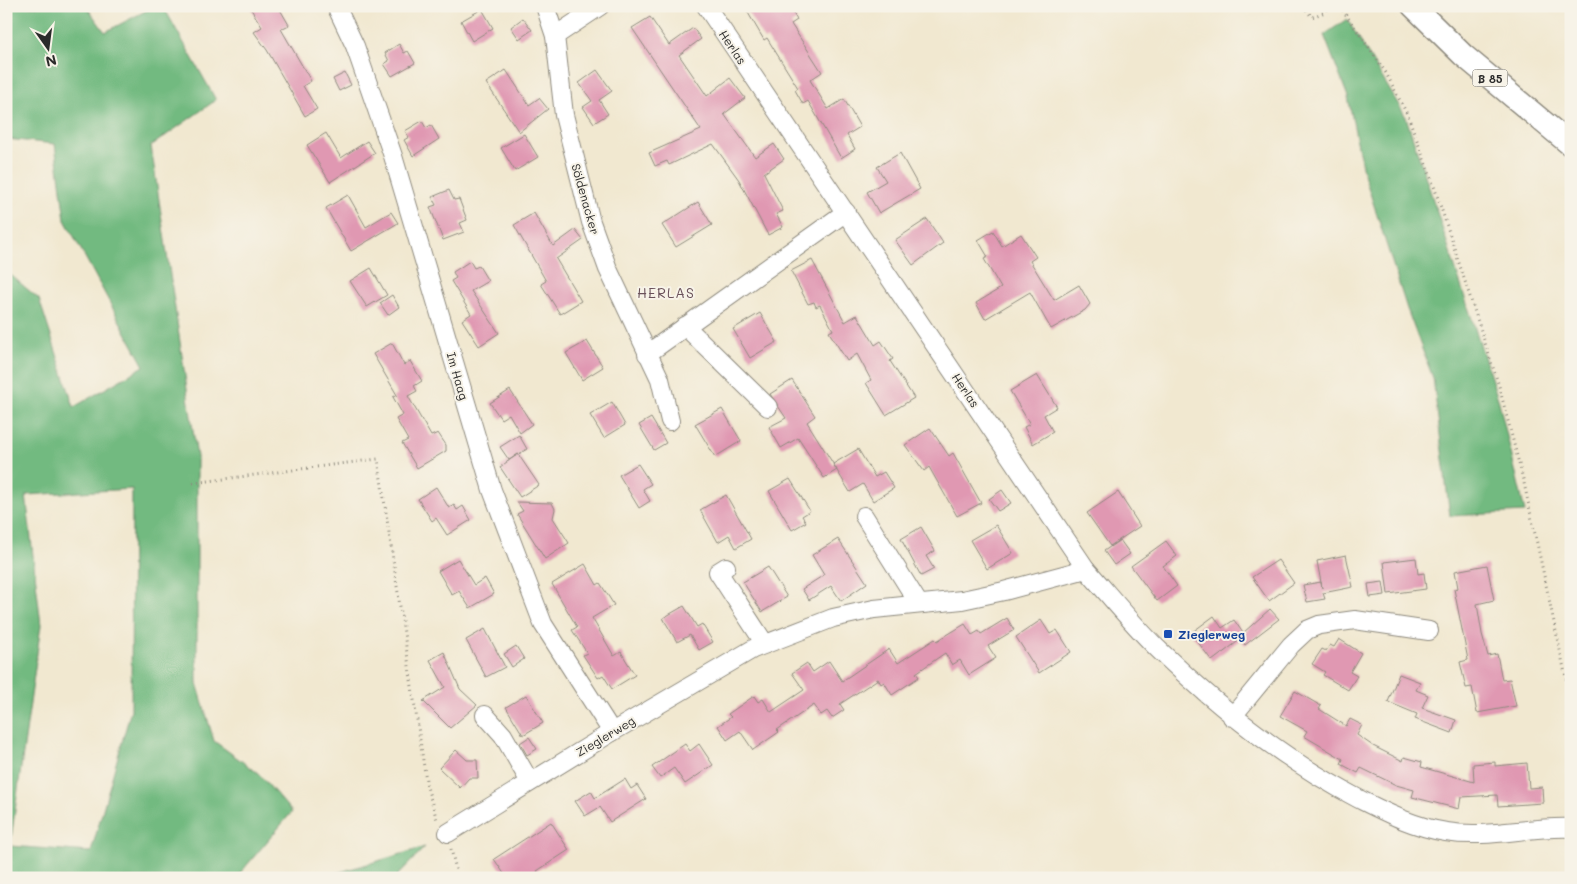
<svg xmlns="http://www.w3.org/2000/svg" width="1577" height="884" font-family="Mali,sans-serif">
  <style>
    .forest { fill: #72ba80; stroke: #4e7256; fill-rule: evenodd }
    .building { fill: #e098b2 }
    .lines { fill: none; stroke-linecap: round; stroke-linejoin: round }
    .minor-casing { stroke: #8e8a7e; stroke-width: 20 }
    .major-casing { stroke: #8e8a7e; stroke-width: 25 }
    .path { stroke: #8e8a7e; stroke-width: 3; stroke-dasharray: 1 4; stroke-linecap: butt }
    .minor { stroke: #fff; stroke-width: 18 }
    .major { stroke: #fff; stroke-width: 22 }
    .transit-dot { fill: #1a4fb4; stroke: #f7f3e8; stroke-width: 2 }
    .labels { text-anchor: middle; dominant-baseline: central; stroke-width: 4; stroke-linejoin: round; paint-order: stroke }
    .shield { fill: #f7f3e8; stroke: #686764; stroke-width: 1 }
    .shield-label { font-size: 11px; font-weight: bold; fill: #2b2b2b }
    .street-label { font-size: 12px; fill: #2b2b2b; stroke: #f7f3e8 }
    .transit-label { font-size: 12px; font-weight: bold; fill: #164399; stroke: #f7f3e8; text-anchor: start }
    .neighbourhood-label { font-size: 14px; letter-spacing: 1px; fill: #6a515a; stroke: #f7f3e8 }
  </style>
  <rect width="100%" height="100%" fill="#f7f3e8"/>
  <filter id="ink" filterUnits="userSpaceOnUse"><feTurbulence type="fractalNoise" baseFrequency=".02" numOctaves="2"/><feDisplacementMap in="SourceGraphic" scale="10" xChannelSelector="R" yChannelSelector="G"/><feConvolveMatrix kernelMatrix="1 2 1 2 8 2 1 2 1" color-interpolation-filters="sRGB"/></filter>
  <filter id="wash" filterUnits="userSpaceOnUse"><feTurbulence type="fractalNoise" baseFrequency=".0096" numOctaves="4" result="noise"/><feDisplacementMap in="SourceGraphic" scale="20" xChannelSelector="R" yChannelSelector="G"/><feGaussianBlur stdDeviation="1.12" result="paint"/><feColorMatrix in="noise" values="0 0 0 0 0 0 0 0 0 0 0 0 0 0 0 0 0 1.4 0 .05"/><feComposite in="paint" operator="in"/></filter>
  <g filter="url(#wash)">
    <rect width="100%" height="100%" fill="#f1e8d0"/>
    <g class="forest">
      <path d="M13,6h73l19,26 50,-26h8l53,94 -65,46 46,311v226l17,58 44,32 34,39 -56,66h-230v-607l33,28 35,108 70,-41 -79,-146 -10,-76 -49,-5v-126zM132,489l-1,221 -40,142 -81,-6 31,-221 -15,-130z"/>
      <path d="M1347,19l59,98 93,285 26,110 -75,4 -17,-138 -26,-69 -44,-138 -15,-74 -24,-62z"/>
      <path d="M425,847l-30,31h-85l27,-5z"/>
    </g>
    <g id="blocks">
      <g class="building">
        <path d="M249,6h29l11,19 -8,4 30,52 -8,5 14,23 -12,7 -38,-66 -13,-18 8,-5z"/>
        <path d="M744,6h45l8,14 -6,4 31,48 -12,8 18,29 16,-10 16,28 -13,8 8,14 -14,9 -33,-57 -5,3 -8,-14 3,-2 -31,-50 -3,2z"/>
        <path d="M482,9l11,19 -21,13 -11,-20z"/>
        <path d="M650,17l19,28 24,-17 8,11 -22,16 28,41 23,-18 15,20 -21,16 31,43 19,-13 10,15 -20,14 19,38 -7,3 7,13 -15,8 -29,-55 -26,-36 -44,21 -2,-4 -12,5 -6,-13 52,-23 -69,-102z"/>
        <path d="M523,18l9,12 -13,9 -8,-12z"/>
        <path d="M399,44l5,9 4,-2 7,12 -23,13 -8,-12 5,-3 -4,-8z"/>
        <path d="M506,70l23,35 10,-7 9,11 -29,23 -33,-49z"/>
        <path d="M597,70l15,21 -13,9 9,14 -14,9 -11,-16 9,-6 -13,-18z"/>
        <path d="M345,73l6,12 -12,6 -6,-12z"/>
        <path d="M422,121l4,7 5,-3 8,14 -26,17 -9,-16 5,-3 -4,-6z"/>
        <path d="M326,133l15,25 26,-17 8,12 -45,29 -23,-37z"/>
        <path d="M524,134l14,23 -23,14 -14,-23z"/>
        <path d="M900,153l20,36 -41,24 -12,-21 19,-11 -9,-14z"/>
        <path d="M449,190l5,10 5,-1 8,21 -7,3 4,9 -21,8 -13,-33 6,-2 -4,-8z"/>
        <path d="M348,195l18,32 25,-15 7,11 -47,28 -25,-43z"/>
        <path d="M698,202l14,23 -36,22 -14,-22z"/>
        <path d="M534,213l19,33 22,-16 8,10 -27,19 25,42 -21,13 -19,-30 5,-3 -32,-56z"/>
        <path d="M927,219l16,24 -30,22 -18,-25z"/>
        <path d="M993,231l9,15 19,-12 15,23 -6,4 24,39 25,-15 11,19 -5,6 -34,19 -21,-37 -45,27 -9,-16 25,-15 -17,-29 4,-2 -10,-17z"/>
        <path d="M812,260l33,62 12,-7 18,30 6,-4 12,18 -3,2 24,37 -28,17 -20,-32 5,-3 -14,-26 -10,7 -18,-29 4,-2 -13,-25 -4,2 -2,-5 -6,2 -17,-33z"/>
        <path d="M470,261l4,7 5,-2 9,15 -17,10 28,42 -20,13 -17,-26 9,-6 -20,-33 5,-3 -3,-6z"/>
        <path d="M371,268l16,27 -20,12 -17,-26z"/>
        <path d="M392,295l7,12 -11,8 -8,-12z"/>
        <path d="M760,313l17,29 -27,16 -17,-29z"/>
        <path d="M587,341l16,26 -21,13 -16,-27z"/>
        <path d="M392,343l12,22 6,-4 12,20 -8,5 3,5 -9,5 23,40 7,-3 8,12v6l-29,17 -15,-25 6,-3 -12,-21 7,-4 -10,-18 4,-2 -24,-41z"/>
        <path d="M1037,375l20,32 -13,8 9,17 -20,12 -9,-17 6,-3 -20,-33z"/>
        <path d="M792,380l23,36 -8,6 30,48 -13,8 -26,-40 -17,10 -12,-21 17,-9 -16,-24z"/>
        <path d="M510,390l22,34 -12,9 -11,-19 -8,5 -11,-16z"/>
        <path d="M612,402l13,23 -21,13 -14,-23z"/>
        <path d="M722,409l19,32 -26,16 -20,-33z"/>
        <path d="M651,418l15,25 -12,7 -15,-25z"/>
        <path d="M930,428l19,28 4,-3 28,50 -24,13 -28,-49 -5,4 -19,-26z"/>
        <path d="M519,435l8,14 -18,11 -9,-13z"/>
        <path d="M858,449l17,28 9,-5 10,16 -21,13 -10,-17 -13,8 -17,-28z"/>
        <path d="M518,454l21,31 -19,12 -20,-30z"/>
        <path d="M638,464l13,20 -8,5 7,12 -11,7 -20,-33z"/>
        <path d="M790,479l20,32 -8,5 4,6 -14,8 -23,-39z"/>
        <path d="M436,487l13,21 5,-3 3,5 6,-4 8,14 -24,15 -11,-17 -4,3 -14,-22z"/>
        <path d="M1002,490l9,13 -13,8 -9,-12z"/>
        <path d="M1118,492l22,34 -30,20 -23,-33z"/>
        <path d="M726,495l25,44 -15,9 -7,-13 -11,7 -18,-32z"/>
        <path d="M517,502l35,1 3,6 -2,9 16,25 -24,16 -28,-45 6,-3z"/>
        <path d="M996,525l17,28 -26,16 -17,-29z"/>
        <path d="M921,527l14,24 -9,5 8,13 -13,7 -20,-37z"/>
        <path d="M838,539l29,44 -26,18 -10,-15 -22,14 -7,-11 22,-14 -12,-20z"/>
        <path d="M1120,540l10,14 -16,11 -10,-14z"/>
        <path d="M1166,541l11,15 -14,10 14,20 -20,15 -26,-35z"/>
        <path d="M1346,555l7,32 -30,6 2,6 -18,3 -4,-17 18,-3 1,6 -5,-27z"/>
        <path d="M1416,558l2,16 6,-1 2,16 -38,5 -4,-32z"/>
        <path d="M458,559l16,26 11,-7 9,16 -24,14 -11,-17 -7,4 -14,-24z"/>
        <path d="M1278,560l16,23 -25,18 -17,-24z"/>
        <path d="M585,564l12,21 3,-2 14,22 -22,13 22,38 7,-4 14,23 -23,14 -9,-14 -5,3 -15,-23 4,-2 -15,-23 5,-3 -25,-43z"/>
        <path d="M1487,565l7,35 -17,4 5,30 6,22 9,-2 5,26 8,-1 6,27 -39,7 -5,-26 -6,1 -6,-26 8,-2 -14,-71 4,-1 -3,-17z"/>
        <path d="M768,567l19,30 -25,15 -19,-30z"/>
        <path d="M1383,582l2,13 -15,2 -2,-13z"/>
        <path d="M684,606l13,21 5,-3 11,18 -14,8 -9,-15 -13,7 -14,-24z"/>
        <path d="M1270,609l9,10 -34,26 -4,-6 -29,22 -21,-28 23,-17 8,12 12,-8 9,13z"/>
        <path d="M1007,618l7,12 -26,16 8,12 -27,17 -9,-15 -8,5 -7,-12 -29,20 3,4 -27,18 -8,-13 -3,2 -3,-5 -38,25 4,6 -12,8 -5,-7 -6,4 -7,-10 -37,25 2,2 -26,18 -13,-19 -13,9 -9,-14 13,-9 -3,-3 26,-18 4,6 5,-3 8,13 33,-22 -12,-17 15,-10 6,9 16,-11 13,20 47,-32 9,14 37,-24 2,2 28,-17 7,11 7,-4 2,3z"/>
        <path d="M1041,620l9,14 7,-4 14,22 -32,21 -23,-36z"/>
        <path d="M485,629l20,38 -19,10 -20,-37z"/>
        <path d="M1339,639l22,14 -11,19 7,4 -9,14 -25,-15 2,-3 -13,-8 10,-15 4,2 4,-6 4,2z"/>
        <path d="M516,646l8,13 -12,8 -8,-13z"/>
        <path d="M444,652l16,37 17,16 -27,23 -27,-27 22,-14 -15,-27z"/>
        <path d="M1399,674l21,8 -4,8 12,5 -6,13 34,12 -4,13 -37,-14 2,-5 -29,-12z"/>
        <path d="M1295,691l26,15 -2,3 27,17 4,-7 12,6 -5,10 16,11 30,15 1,-4 18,5 -1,5 53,15 -1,-18 22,-2v4l32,-3 2,25 13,-1 1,16 -45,3 -1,-11 -36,2 -2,12 -47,-12 2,-7 -18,-5 -35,-17 -3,5 -17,-9 2,-5 -39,-23 3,-5 -27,-15z"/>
        <path d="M526,695l17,28 -20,12 -17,-28z"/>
        <path d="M529,737l8,12 -10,6 -7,-12z"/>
        <path d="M685,744l5,7 9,-7 14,21 -28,19 -11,-16 -14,10 -8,-11z"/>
        <path d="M456,750l11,10h10l1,18h-9l-9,10 -21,-20z"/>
        <path d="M625,779l6,10 6,-4 9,14 -36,23 -10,-15 -15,9 -10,-15 16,-10 4,7z"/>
        <path d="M551,822l18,28 -32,21 4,7h-34l-13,-19z"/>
      </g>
    </g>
  </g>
  <g filter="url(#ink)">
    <use href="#blocks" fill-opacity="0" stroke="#8e8a7e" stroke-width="1"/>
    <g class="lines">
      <g class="minor-casing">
        <g id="minor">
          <path d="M336,6l19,40 38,110 99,334 51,134 69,108"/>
          <path d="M545,6l10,30 9,79 27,107 17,47 52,110 10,42"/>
          <path d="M706,6l380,563c24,27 47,56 73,81 60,58 125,110 200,149 28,14 55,28 87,33 42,7 83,-6 125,-4"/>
          <path d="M555,36l45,-30"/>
          <path d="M685,326l83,81"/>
          <path d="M647,354l199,-142"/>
          <path d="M864,516l55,88"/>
          <path d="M726,567l-8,5 47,72"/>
          <path d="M485,715l18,20 27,47"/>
          <path d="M1232,717l59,-72 16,-15 12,-5 36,-5 74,11"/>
          <path d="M448,833l164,-101 141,-83 80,-31 41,-9 88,-9 42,-9 82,-22"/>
        </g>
      </g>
      <g class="major-casing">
        <path id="major" d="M1413,6l50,49 108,90"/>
      </g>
      <g class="path">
        <path d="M25,6h3"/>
        <path d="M1303,6l9,11 13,-5 2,-6"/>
        <path d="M1340,6l46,67 22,43 26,70 65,200 25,97 47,218"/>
        <path d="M193,483l185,-24 49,328 10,33"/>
        <path d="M451,849l7,29"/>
      </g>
      <use href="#minor" class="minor"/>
      <use href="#major" class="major"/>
    </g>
  </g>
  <rect class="transit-dot" x="1163" y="629" width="10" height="10" rx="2.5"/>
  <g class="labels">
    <rect class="shield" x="1472.5" y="69.5" width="35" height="17" rx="4"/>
    <g class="shield-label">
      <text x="1490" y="78">B 85</text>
    </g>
    <g class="street-label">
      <text transform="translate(733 47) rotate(56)">Herlas</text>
      <text transform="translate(586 199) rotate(74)">Söldenacker</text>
      <text transform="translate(458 376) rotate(74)">Im Haag</text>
      <text transform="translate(966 390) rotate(56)">Herlas</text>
      <text transform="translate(605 736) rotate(-31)">Zieglerweg</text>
    </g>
    <g class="transit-label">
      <text x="1178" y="634">Zieglerweg</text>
    </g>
    <g class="neighbourhood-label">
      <text x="666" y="292">HERLAS</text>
    </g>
  </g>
  <rect width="1577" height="884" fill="none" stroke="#f7f3e8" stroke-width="25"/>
  <g transform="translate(48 48) rotate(166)" stroke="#f7f3e8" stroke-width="4" paint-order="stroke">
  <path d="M0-4L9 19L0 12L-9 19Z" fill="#2b2b2b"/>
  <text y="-8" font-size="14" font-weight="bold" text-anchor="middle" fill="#2b2b2b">N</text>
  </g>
</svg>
